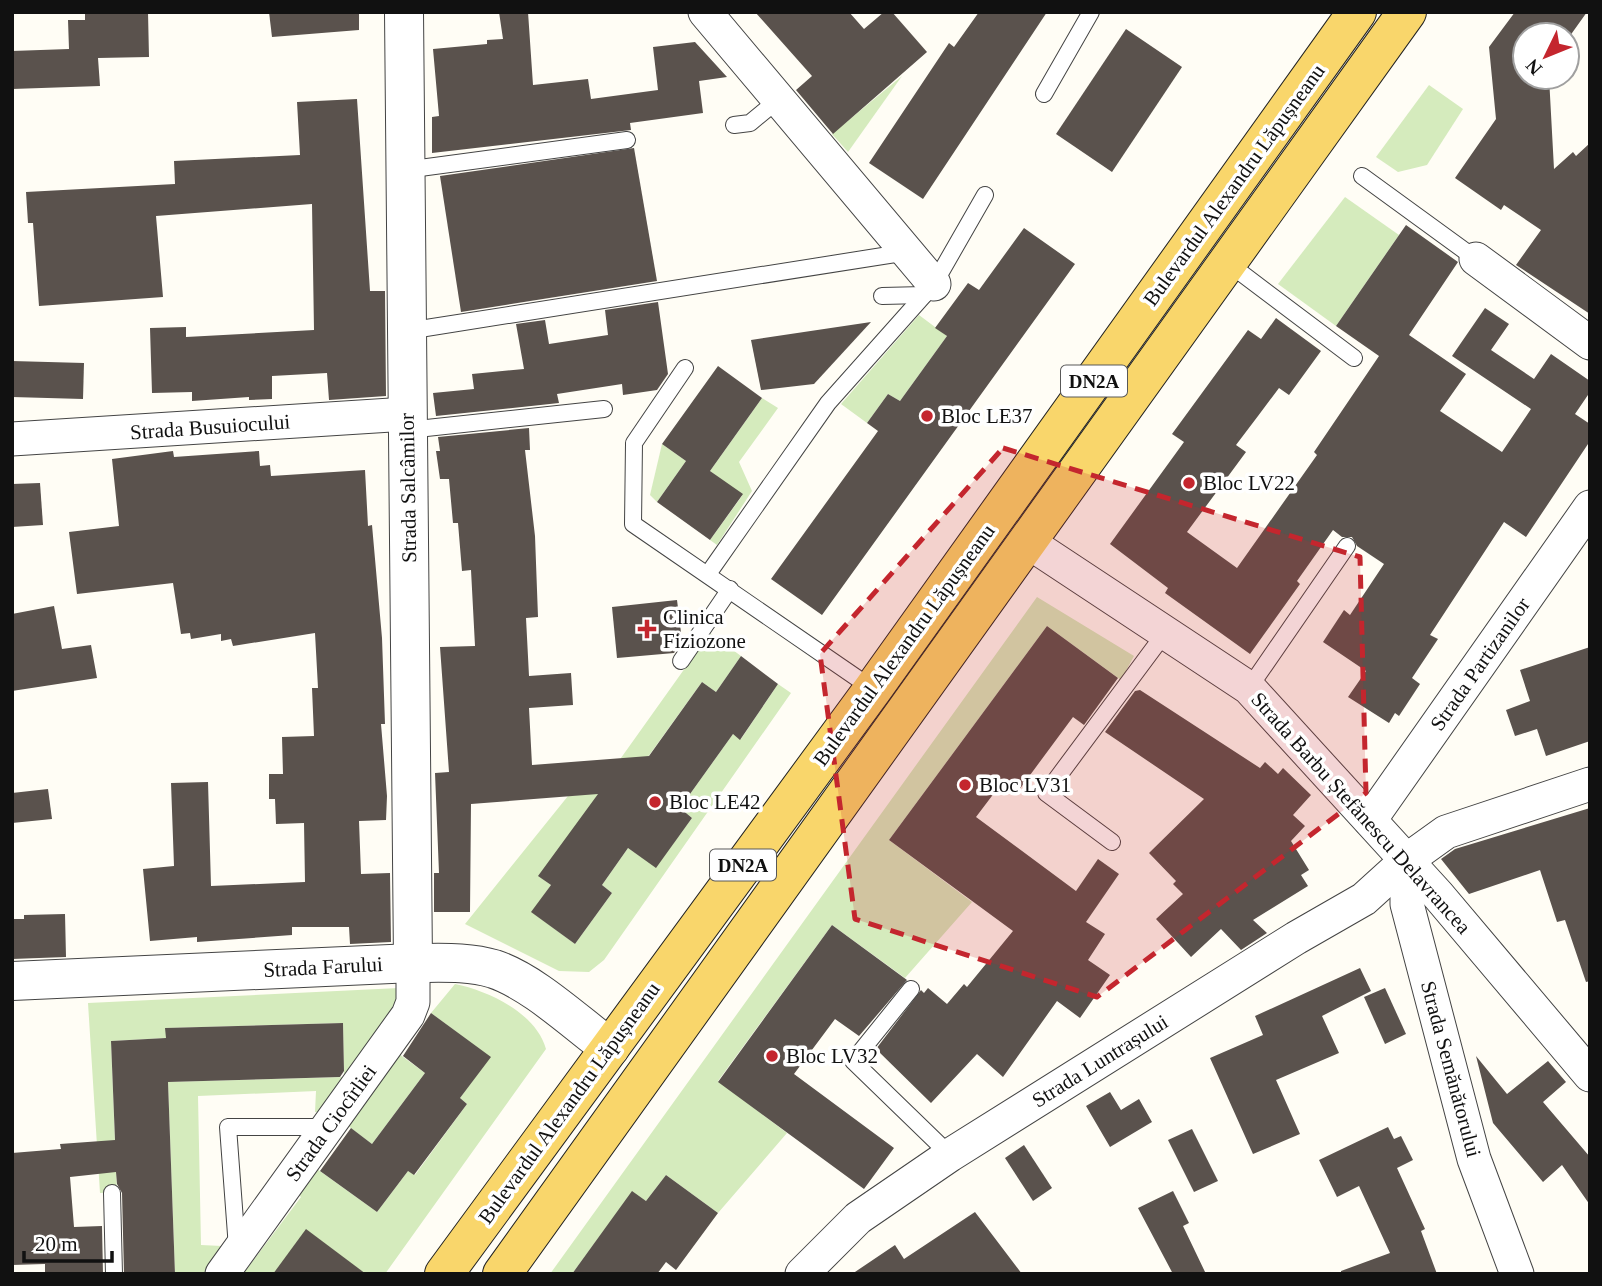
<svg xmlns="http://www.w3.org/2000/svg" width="1602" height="1286" font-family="'Times New Roman',serif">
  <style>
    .green { fill: #d5ebbd }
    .building { fill: #5a524d }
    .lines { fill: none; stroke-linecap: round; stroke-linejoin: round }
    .service-casing { stroke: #444; stroke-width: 18 }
    .minor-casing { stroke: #444; stroke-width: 35 }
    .tertiary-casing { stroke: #444; stroke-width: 40 }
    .primary-casing { stroke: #222; stroke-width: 40 }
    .service { stroke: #fff; stroke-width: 16 }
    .minor { stroke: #fff; stroke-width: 33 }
    .tertiary { stroke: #fff; stroke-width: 38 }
    .primary { stroke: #f9d66b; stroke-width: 38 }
    .marked { fill: #c4262e; fill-opacity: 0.2; stroke: #c4262e; stroke-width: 5; stroke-dasharray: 14 9; stroke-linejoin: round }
    .poi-dot { fill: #c4262e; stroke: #fff; stroke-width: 2.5 }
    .labels { text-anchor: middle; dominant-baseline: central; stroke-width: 7; stroke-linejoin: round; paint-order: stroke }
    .shield { fill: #fff; stroke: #585858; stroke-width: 2 }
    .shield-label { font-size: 19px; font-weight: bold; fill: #111 }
    .street-label { font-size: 21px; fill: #111; stroke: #fff }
    .poi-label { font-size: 21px; fill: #111; stroke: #fff; text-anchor: start }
  </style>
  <rect width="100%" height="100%" fill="#fffdf5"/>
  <g class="green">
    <path d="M902,76l-54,76 -16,-18z"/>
    <path d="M1429,85l34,24 -36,56 -29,7 -22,-15z"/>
    <path d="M1345,197l54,38 -63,91 -58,-42z"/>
    <path d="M919,315l28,21 -47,65 -12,-7 -21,29 -26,-19z"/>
    <path d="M762,398l16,10 -39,54 13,29 -35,54 -7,-5 32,-44 -32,-25z"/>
    <path d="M662,444l24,17 -29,41 -7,-7z"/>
    <path d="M1037,597l97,59 -13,24 -74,-54 -158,214 83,62 -67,76 -73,-53 -114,156 69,52 -69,80 -52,-38 -20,26 -14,-9 -60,82h-22z"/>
    <path d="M710,633l31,23 -25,36 -14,-10 -83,115 -80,79 12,9 -19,27 43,32 37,-51 -10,-8 26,-37 28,19 36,-49 -12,-10 53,-74 8,5 37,-55 13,9 -187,267 -15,12 -30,-1 -94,-47 103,-128 28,-3z"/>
    <path d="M455,984c34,7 81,29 91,65l-161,225h-142l58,-77 -7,-6 101,-140 30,22 -53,71 -24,-18 -31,43 60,43 31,-41 7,4 52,-71 -7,-6 30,-41 -59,-44z"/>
    <path d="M399,988v23l-72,101h-12l1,-21 -118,5 3,149 21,1 -14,28h-33l-7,-192 176,-5 -1,-54 -177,5v10l-55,3 6,151 -17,1 -12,-190z"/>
  </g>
  <g class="building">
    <path d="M85,12h63l1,45 -51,1 2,28 -88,3v-38l57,-2 -1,-29h17z"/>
    <path d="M269,12h90v18l-87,7z"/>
    <path d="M499,12h29l5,73 55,-6 3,20 67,-9 -5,-43 42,-5 32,35 -28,4 4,32 -73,10 1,7 -199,23v-36l7,-1 -6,-67 54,-5v-4l16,-1z"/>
    <path d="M755,12h94l15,17 20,-17h8l35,40 -94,82 -37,-44 16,-14z"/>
    <path d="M979,12h68l-124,187 -54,-36 80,-120 5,4z"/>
    <path d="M1515,12h72l-20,28v-5h-42v42h24l5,92 19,-17 3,4 14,-13v171l-74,-49 25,-35 -37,-25 -3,5 -46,-32 41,-59 -7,-72z"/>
    <path d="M1126,29l56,38 -70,105 -56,-38z"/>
    <path d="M357,99l13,192h15l1,105 -57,4 -2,-27 -55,3v23l-23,1v-3l-57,4v-9l-40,1 -2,-65 36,-1v10l128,-7 -2,-126 -156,12 7,81 -124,9 -6,-83h-5l-2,-31 149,-8 -1,-23 126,-6 -3,-53z"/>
    <path d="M634,148l23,133 -196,31 -21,-136z"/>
    <path d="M1406,225l52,37 -49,73 57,39 -26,37 62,41 29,-43 -79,-53 33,-48 24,16 -18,26 43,29 17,-25 39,27v11l-15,22 15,10v17l-64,96 -22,-15 -74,113 8,4 -26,39 8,6 -21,32 -4,-3 -6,10 -41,-26 18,-26 -43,-29 21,-32 6,5 34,-51 -27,-18 -5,-9h-10l-9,-7 -36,51 3,3 -50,70 -85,-61 3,-5 -58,-44 74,-102 -12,-8 76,-104 13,9 15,-21 45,33 -32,44 -10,-7 -21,28 -22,29 10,7 -59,80 50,36 80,-113 -3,-3 65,-96 -43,-30z"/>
    <path d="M1024,228l51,36 -253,351 -51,-36 107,-148 -11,-8 21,-29 12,7 47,-65 -12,-8 33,-45 11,7z"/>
    <path d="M658,302l10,72 -11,16 -34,5 -1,-11 -65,10 2,9 -123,13 -3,-23 41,-4 -2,-15 52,-5 -8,-45 29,-4 4,24 59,-9 -3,-25z"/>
    <path d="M871,322l-57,62 -53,6 -10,-50z"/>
    <path d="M12,361l72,2 -1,36 -71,-2z"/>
    <path d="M718,366l44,32 -52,73 33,23 -33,46 -53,-38 29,-41 -24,-17z"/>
    <path d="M529,428l1,22h-5l10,86 3,81 -12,1 3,58 42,-3 2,32 -44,3 3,57 117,-9 53,-74 14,10 25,-36 37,28 -38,56 -7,-6 -53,74 12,10 -36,50 -28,-20 -26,37 10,8 -37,51 -44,-32 20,-27 -13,-9 60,-82 -127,10 -1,108h-36v-39h5l-4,-100 14,-1 -9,-125 35,-1 -4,-76 -9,1 -4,-48h-5l-4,-44h-9l-4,-28h4l-2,-14z"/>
    <path d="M173,451l1,6 85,-6 1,15 10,-1 1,11 94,-6 3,56 4,-1 10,113 3,86h-4l6,72 -1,24 -27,1 2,53 29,-1 1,69 -41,2 -1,-17h-57v8l-95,7v-5l-47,4 -7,-72 31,-3 -3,-83 37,-1 3,104 94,-4 -1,-59 -28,1 -1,-25h-6v-25h14l-1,-37 32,-1 -2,-48h6l-3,-55 -82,13 -2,-7 -10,2v-7l-30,5 -1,-6 -9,1 -8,-51 -96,11 -8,-62 50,-6 -7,-67z"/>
    <path d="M40,483l3,42 -31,2v-43z"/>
    <path d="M677,600l5,41 -8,12 -57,5 -5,-51z"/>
    <path d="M54,606l8,43 29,-4 6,33 -85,13v-77z"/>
    <path d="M1047,626l71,52 -34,47 -11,-8 -54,73 -15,-10 -28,37 100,74 22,-32 21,15 -33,48 19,12 -17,26 22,15 -30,43 -23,-17 -54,76 -26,-23 -46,49 -55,-54 45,-59 3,3 4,-5 19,16 17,-20 3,3 46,-56 -124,-91z"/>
    <path d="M1590,647v94l-44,15 -9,-27 -22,7 -9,-26 24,-9 -10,-31z"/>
    <path d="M1140,690l120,78 5,-6 13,12 5,-6 28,27 -18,20 12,11 -14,15 18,29 -8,5 7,11 -55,34 14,13 -26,17 -20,-21 -30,28 -35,-38 27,-25 -10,-10 3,-3 -27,-28 55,-54 -99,-67 30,-41z"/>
    <path d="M48,789l4,30 -40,4v-30z"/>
    <path d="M1590,808v173l-4,1 -21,-62 -8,2 -17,-52 -71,24 -28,-35 14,-10z"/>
    <path d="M65,914l1,43 -54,2v-40h12v-4z"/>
    <path d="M832,925l75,55 -48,56 -24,-17 -41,55 100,74 -30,41 -146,-107z"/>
    <path d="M1360,968l11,23 -49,25 17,37 -63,27 24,54 -47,20 -43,-96 53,-23 -8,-19z"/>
    <path d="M1385,988l21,46 -21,10 -21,-47z"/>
    <path d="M431,1013l60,44 -31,41 7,6 -53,71 -6,-4 -31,41 -57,-41 31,-43 21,16 53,-71 -22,-17z"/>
    <path d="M343,1023l1,48 -4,6 -172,5 7,192h-51l-2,-81 -5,-9 -1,-12 -46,5 4,50 28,-1 1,48h-58v-10l-33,1v-112l49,-4 -1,-5 55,-4 -4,-99 55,-3 -1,-10z"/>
    <path d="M1476,1056l31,38 41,-33 18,21 -23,20 47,55v48l-28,-40 -19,17 -50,-59z"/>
    <path d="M1110,1092l11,18 18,-11 13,23 -42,25 -24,-41z"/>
    <path d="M1388,1127l6,12 7,-3 12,24 -16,8 28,61 -4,2 16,43h-96v-3l49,-18 -31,-67 -22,11 -18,-37z"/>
    <path d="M1192,1129l26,52 -24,11 -26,-52z"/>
    <path d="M1024,1145l28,43 -19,13 -28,-43z"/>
    <path d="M666,1175l52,38 -42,57 -10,-8 -9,12h-85l60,-83 14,10z"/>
    <path d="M1173,1191l16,32 -6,3 23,48h-33l-35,-66z"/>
    <path d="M975,1212l47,62h-170l43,-29 9,14z"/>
    <path d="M306,1229l60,45h-93z"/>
  </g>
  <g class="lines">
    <g class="service-casing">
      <g id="service">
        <path d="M1044,94l47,-82"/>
        <path d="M734,125l16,-2 29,-24"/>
        <path d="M405,170l222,-30"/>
        <path d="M1362,176l114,83"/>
        <path d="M1228,263l126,95"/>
        <path d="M882,296l42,-1"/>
        <path d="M407,331l501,-79"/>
        <path d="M685,368l-51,75 -1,81 240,165"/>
        <path d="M408,430l196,-21"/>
        <path d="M708,574l120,-171 106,-119 51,-89"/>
        <path d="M681,661l49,-72"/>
        <path d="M1249,688l98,-142"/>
        <path d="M1112,842l-66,-49 119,-160"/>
        <path d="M911,989l-58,72 97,94"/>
        <path d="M112,1193l2,81"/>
        <path d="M237,1248l-9,-121h100"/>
      </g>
    </g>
    <g class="minor-casing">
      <g id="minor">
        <path d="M705,12l229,272"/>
        <path d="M1476,259l114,84"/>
        <path d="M12,439l395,-25"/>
        <path d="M1028,542l221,146 189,207 152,180"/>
        <path d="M1370,820l220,-313"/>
        <path d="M1407,860v44l67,255 43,115"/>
        <path d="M222,1274l186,-259 5,-13v-39"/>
        <path d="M802,1274l56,-56 92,-63 346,-217 68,-39 43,-39 39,-28 144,-48"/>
      </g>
    </g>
    <g class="tertiary-casing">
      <g id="tertiary">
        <path d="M404,12l9,951"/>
        <path d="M12,981l401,-18c27,0 55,-2 81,6 39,13 82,54 116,79"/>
      </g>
    </g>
    <g class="primary-casing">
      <g id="primary">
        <path d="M444,1274l429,-585 484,-677"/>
        <path d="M502,1274l905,-1262"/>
      </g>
    </g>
    <use href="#service" class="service"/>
    <use href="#minor" class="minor"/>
    <use href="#tertiary" class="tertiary"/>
    <use href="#primary" class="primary"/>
  </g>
  <path class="marked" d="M1003,448l357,109 6,236 -269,204 -242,-78 -35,-265z"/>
  <g class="poi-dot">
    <circle cx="927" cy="416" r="7"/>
    <circle cx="1189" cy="483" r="7"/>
    <path d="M643.5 618.5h7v7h7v7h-7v7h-7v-7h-7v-7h7z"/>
    <circle cx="965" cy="785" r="7"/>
    <circle cx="655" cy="802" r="7"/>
    <circle cx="772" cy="1056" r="7"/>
  </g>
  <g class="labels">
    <g class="shield">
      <rect x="1061" y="365.5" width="66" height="31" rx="5"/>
      <rect x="710" y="849.5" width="66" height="31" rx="5"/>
    </g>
    <g class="shield-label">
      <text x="1094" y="381">DN2A</text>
      <text x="743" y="865">DN2A</text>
    </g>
    <g class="street-label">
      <text transform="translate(1234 185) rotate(-54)">Bulevardul Alexandru Lăpușneanu</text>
      <text transform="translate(210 427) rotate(-4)">Strada Busuiocului</text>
      <text transform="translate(408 488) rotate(-91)">Strada Salcâmilor</text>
      <text transform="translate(904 645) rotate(-54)">Bulevardul Alexandru Lăpușneanu</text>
      <text transform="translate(1480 664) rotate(-55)">Strada Partizanilor</text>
      <text transform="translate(1361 813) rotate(48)">Strada Barbu Ștefănescu Delavrancea</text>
      <text transform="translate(323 967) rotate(-3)">Strada Farului</text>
      <text transform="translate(1100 1061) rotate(-32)">Strada Luntrașului</text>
      <text transform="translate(1451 1069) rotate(75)">Strada Semănătorului</text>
      <text transform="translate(569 1103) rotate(-54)">Bulevardul Alexandru Lăpușneanu</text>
      <text transform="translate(331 1123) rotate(-54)">Strada Ciocîrliei</text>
    </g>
    <g class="poi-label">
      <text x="941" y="416">Bloc LE37</text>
      <text x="1203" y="483">Bloc LV22</text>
      <text x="663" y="617">Clinica<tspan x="663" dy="24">Fiziozone</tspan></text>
      <text x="979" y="785">Bloc LV31</text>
      <text x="669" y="802">Bloc LE42</text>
      <text x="786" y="1056">Bloc LV32</text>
    </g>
  </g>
  <rect width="1602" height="1286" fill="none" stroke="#111111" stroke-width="28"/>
  <g transform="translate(1546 56) rotate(227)"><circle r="33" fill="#ffffff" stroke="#a0a0a0" stroke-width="2"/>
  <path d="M0-5L12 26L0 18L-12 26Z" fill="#c4262e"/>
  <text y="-10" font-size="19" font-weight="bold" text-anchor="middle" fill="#111111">N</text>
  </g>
  <path d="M24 1251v10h88v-10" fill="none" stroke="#111111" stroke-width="3.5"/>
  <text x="35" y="1251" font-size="21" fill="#111111" stroke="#ffffff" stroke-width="5" paint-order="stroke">20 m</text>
</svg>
